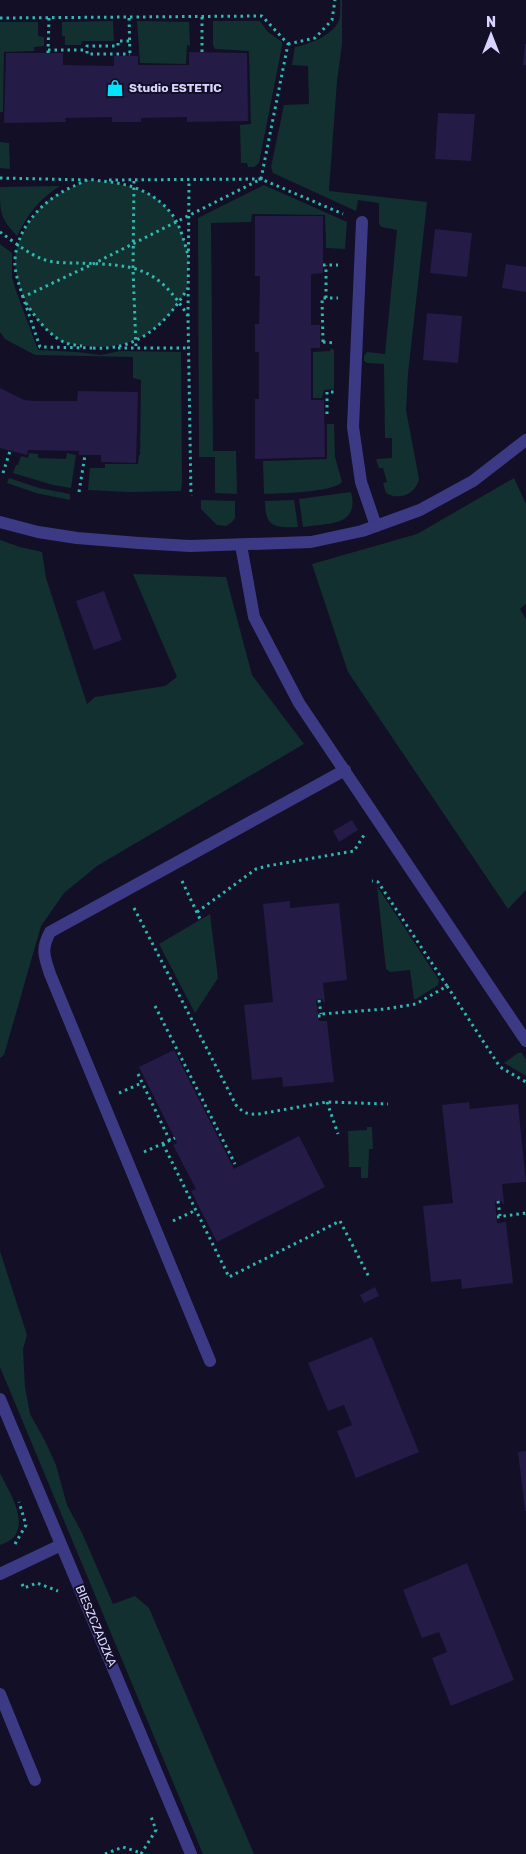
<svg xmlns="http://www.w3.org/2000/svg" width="526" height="1854" font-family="Rubik,sans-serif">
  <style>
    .green { fill: #12302f }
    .building { fill: #241b47 }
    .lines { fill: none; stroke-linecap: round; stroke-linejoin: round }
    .path { stroke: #2fb8b0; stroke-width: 3; stroke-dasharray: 2.5 4; stroke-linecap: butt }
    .minor { stroke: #3d3a85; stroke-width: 12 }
    .labels { text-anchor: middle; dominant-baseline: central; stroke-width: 4; stroke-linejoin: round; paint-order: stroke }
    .poi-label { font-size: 12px; font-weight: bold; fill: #d9d4ff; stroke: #130f26; text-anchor: start }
    .street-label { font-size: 12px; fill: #d9d4ff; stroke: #130f26 }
  </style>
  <rect width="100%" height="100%" fill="#130f26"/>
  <g class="green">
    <path d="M340,0h2v44l-5,37 -8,110 98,11 -19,172 -2,36 13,69c-3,15 -20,22 -33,14l-3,-10 4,-1 -4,-14h-4l-3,-9 16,-1v-20h-7l-1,-74 -17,-1 -3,-2v-5l3,-4 18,2 12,-124 -15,-3 -3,-3v-21l-21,-3 -2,11 -83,-38 -2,-6 13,-62 25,-1 -1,-38 -16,-1 3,-18c14,-3 38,-11 44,-27 2,-6 1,-14 1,-20z"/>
    <path d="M113,21l1,20h-32l-1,4h-16v-9h-3v-14z"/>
    <path d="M137,21l52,1 1,24 -3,-1 -1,19 -46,-1z"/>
    <path d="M213,21h47l8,11 14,10v4l-23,117 -5,4h-6l-1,-4h-6l-1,-38 11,-1 -2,-73 -34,-2 -2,-4z"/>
    <path d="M0,22h38v14l6,1v9l-10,1v4l-30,1 -1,60h-3z"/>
    <path d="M0,142l9,1 1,26 -10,-1z"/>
    <path d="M89,180c21,2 42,4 62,15 20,11 33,37 37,59 1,6 0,13 0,19 0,8 1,14 -4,22 -22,35 -54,57 -97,51 -6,-1 -16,-1 -22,-3 -28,-13 -49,-51 -50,-81 -1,-21 19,-52 36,-64 12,-7 25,-13 38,-18z"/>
    <path d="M264,185l83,37 -2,27 -19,-1 -1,-33 -73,-1 -1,8 -40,1 2,228h23l1,43 -22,-1v-36h-16l-1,-239z"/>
    <path d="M60,186c-22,14 -31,27 -43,50 -17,-19 -17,-22 -17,-49z"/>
    <path d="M0,244l12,9v24l3,11 23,62 39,2 24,3 19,-4 61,1 1,130 -1,9 -53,1 -40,-2 2,-22h15v-4h33l1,-9h1l1,-75 -8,-2v-21l-98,-2 -30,-16 -5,-7z"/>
    <path d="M331,348l3,2v39l-10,1 -2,8h-9v-46l17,-1z"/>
    <path d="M327,424h7l1,33 7,25c-11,11 -62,11 -78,12l-1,-33 64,-2z"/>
    <path d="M29,453l9,1v4l28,1 1,-6 9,2 -5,33 -18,-3 -40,-12 3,-8h2l3,-9 7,2z"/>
    <path d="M9,478l30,10 31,6v6l-34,-7 -29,-10z"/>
    <path d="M514,478l12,26v100l-6,5 6,10v271l-18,19 -160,-237 -36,-108 105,-30z"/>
    <path d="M351,492c9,35 -24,31 -48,35l-4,-28z"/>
    <path d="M201,500l34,1v17l-3,4 -6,4 -9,-1 -16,-16z"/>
    <path d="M294,500l4,27c-24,1 -33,0 -33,-26z"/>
    <path d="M0,540l20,7 22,5 4,26 41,126 8,-7 70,-11 12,-9 -44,-103 93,3 26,98 52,69 -207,122 -33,27 -23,33 -37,129 -4,3z"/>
    <path d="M377,886l62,94 -1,5 -22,14h-2l-4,-29 -20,2 -4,-3z"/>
    <path d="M210,914l8,64 -23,35 -36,-69z"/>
    <path d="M518,1053h4l4,7v16l-22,-13z"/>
    <path d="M367,1127h5l1,22h-4l-1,29h-7v-11h-12l-1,-36 19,-1z"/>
    <path d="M0,1251l27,84 -4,14 2,38 5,27 15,27 11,24 11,40 15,28 31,71 22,-8 14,12 105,246h-51l-203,-487z"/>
    <path d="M0,1473c8,17 28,46 14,64 -4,4 -9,6 -14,8z"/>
  </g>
  <g class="building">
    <path d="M525,44h1v21h-3z"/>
    <path d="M189,52l58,1 1,68 -61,1v-5l-46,1v4h-29v-5l-47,1 1,4 -62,1 2,-70h57v12l51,1v-10h24v9h51z"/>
    <path d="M438,113l37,1 -4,47 -36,-2z"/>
    <path d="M255,216h68v57l-12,1v51h9v23h-9v52h13l1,57 -70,2v-60h4v-47h-4v-28h4l1,-48h-5z"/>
    <path d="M435,229l37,4 -5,44 -37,-4z"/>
    <path d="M506,264l20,3v25l-24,-4z"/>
    <path d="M427,313l35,3 -4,47 -35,-3z"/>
    <path d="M0,388l24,12 12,1h41l1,-10 60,1 -2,71 -35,-1v-7h-22v-4l-51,-1 -1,5 -27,-7z"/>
    <path d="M104,591l18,49 -28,10 -18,-49z"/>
    <path d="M352,820l6,10 -19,12 -6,-11z"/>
    <path d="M290,901v7l49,-5 8,77 -24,3 2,19h-2l-1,-3 -6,1 3,21h8l7,61 -51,5 -1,-10 -30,3 -8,-75 29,-3 -10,-98z"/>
    <path d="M174,1050l60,119 65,-33 26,51 -108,55 -26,-51 5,-2 -23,-44 4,-2 -38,-76z"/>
    <path d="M469,1102l1,7 48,-5 8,78 -24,2 2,19 -2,1v-3h-7l2,22 9,-1 7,61 -51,6 -1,-10 -30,3 -8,-76 30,-3 -11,-98z"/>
    <path d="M375,1287l4,9 -15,7 -4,-8z"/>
    <path d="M372,1337l47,115 -63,26 -19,-47 15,-6 -8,-20 -16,6 -20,-48z"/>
    <path d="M526,1451v60h-1l-7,-59z"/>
    <path d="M467,1563l47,117 -63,26 -19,-48 15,-6 -8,-20 -17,6 -19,-48z"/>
  </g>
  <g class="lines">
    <g class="path">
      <path d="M202,17v35"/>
      <path d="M0,18l262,-2 26,28 -27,135 -168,85 -70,33 17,50 54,1"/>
      <path d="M129,18l1,38"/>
      <path d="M129,41h-11v5h-31v8h43"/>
      <path d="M288,44l27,-6 17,-18 3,-20"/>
      <path d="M48,50h39"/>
      <path d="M48,53l1,-35"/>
      <path d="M0,178l86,2"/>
      <path d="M109,180l152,-1 82,35"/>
      <path d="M134,181l-1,88 3,79"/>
      <path d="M0,232c13,9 27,21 42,27 11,4 25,4 37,4 56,2 78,3 109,53l3,180"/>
      <path d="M323,265h15"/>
      <path d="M23,297c-3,-10 -9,-25 -8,-37 2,-34 29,-61 59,-74 4,-2 10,-5 14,-6 5,-1 11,1 15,1 27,3 50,10 68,32 9,11 13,28 17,42"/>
      <path d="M326,298v-33"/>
      <path d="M26,303c9,14 24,34 40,40 5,2 11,2 16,3"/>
      <path d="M188,316l1,-136"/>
      <path d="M323,342l-1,-44h16"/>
      <path d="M323,342l13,1"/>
      <path d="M93,348c45,3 73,-24 95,-60"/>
      <path d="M118,348h69"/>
      <path d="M327,414v-22h9"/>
      <path d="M3,473l7,-22"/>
      <path d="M79,492l6,-37"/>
      <path d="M182,881l18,38"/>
      <path d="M134,908l102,197c7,8 13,10 23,9l68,-12 61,2"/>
      <path d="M197,912l59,-43 11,-3 87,-15 10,-16"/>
      <path d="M447,986l53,81 26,15"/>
      <path d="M319,1000l2,14"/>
      <path d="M155,1006l80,158"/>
      <path d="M318,1016h3v-2l64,-5 31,-5 31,-18 -69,-104 -6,-1"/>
      <path d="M138,1074l32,67"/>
      <path d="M119,1093l23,-10"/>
      <path d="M327,1102l11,32"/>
      <path d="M163,1144l66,133 111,-56 29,56"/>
      <path d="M144,1152l31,-14"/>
      <path d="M498,1201l2,15"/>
      <path d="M497,1217l29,-4"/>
      <path d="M173,1221l23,-11"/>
      <path d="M15,1544l11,-19 -7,-23"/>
      <path d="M22,1584l2,4 13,-5 21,8"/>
      <path d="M105,1854l18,-7 18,6"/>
      <path d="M141,1854l15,-24 -6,-16"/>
    </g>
    <g class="minor">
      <path d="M362,222l-9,205 8,55 15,44"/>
      <path d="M0,522l38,10 39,6 62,5 51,3 121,-4 51,-11 58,-21 53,-29 53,-41"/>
      <path d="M241,545l13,72 45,86 227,338"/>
      <path d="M210,1361l-160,-387c-6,-18 -9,-25 0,-42l295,-162"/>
      <path d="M0,1399l191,455"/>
      <path d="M0,1574l61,-29"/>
      <path d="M0,1694l35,86"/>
    </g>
  </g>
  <defs>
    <g id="shop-bare" transform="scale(1.35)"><path d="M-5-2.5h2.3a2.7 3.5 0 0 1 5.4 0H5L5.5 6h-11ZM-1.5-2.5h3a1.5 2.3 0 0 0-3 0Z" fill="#00e5ff" stroke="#130f26" stroke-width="2.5" paint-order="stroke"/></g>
  </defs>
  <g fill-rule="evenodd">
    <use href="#shop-bare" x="115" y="88"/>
  </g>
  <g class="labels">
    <g class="poi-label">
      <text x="129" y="88">Studio ESTETIC</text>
    </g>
    <g class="street-label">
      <text transform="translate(96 1626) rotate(67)">BIESZCZADZKA</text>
    </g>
  </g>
  <g transform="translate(491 35)" stroke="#130f26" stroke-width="4" paint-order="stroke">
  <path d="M0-4L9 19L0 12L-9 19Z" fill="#d9d4ff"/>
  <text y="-8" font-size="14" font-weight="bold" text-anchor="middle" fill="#d9d4ff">N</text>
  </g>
</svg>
